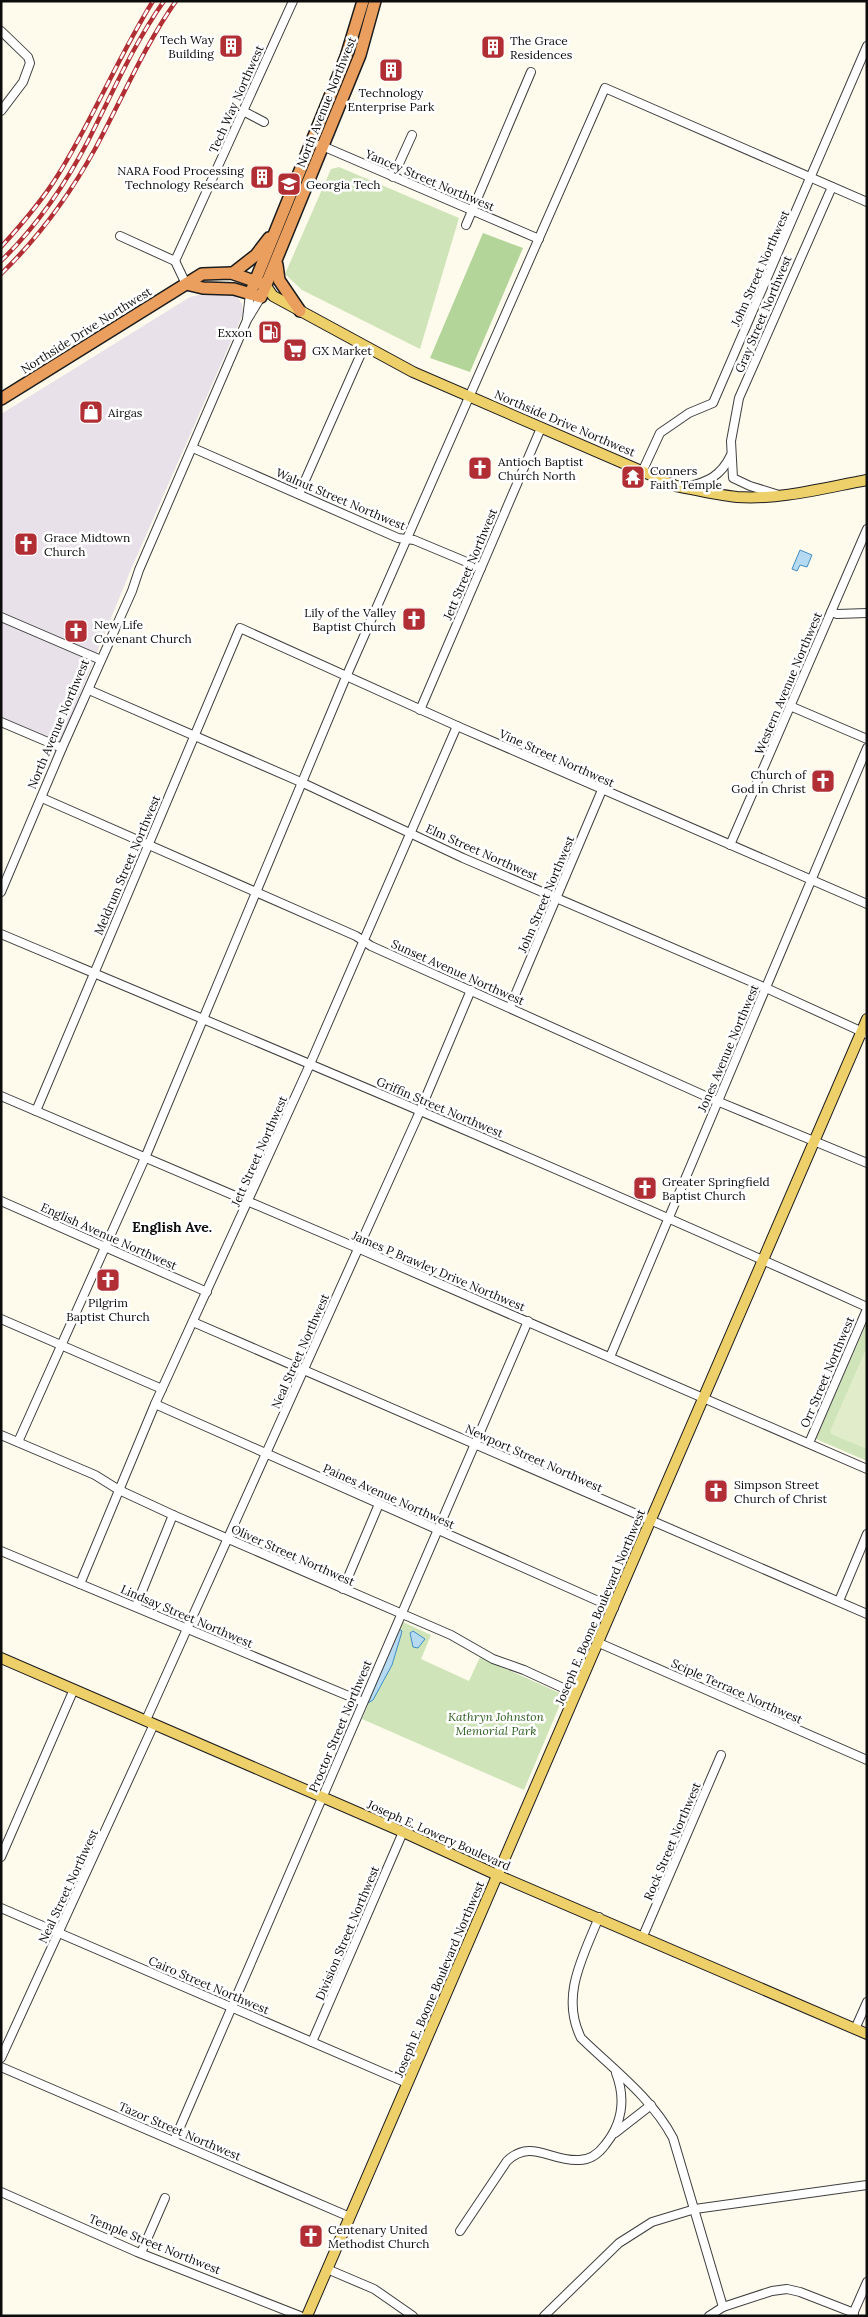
<svg xmlns="http://www.w3.org/2000/svg" width="868" height="2317" font-family="Lora,serif">
  <style>
    .industrial { fill: #e9e1ea }
    .green { fill: #cfe5b9 }
    .forest { fill: #b3d599 }
    .pitch { fill: #e1edca }
    .water { fill: #b5daf1; stroke: #418ec3 }
    .lines { fill: none; stroke-linecap: round; stroke-linejoin: round }
    .minor-casing { stroke: #3f3f3f; stroke-width: 10 }
    .major-casing { stroke: #1d1d1d; stroke-width: 12 }
    .highway-casing { stroke: #1d1d1d; stroke-width: 14 }
    .minor { stroke: #fff; stroke-width: 8 }
    .major { stroke: #eed06b; stroke-width: 10 }
    .highway { stroke: #ea9f5e; stroke-width: 11 }
    .rail-casing { stroke: #b12e34; stroke-width: 4.5 }
    .rail { stroke: #fff; stroke-width: 2.5; stroke-dasharray: 8; stroke-linecap: butt }
    .labels { text-anchor: middle; dominant-baseline: central; stroke-width: 5; stroke-linejoin: round; paint-order: stroke }
    .poi-label { font-size: 12px; fill: #0c0c0c; stroke: #fff; text-anchor: start }
    .street-label { font-size: 12px; fill: #0c0c0c; stroke: #fff }
    .park-label { font-size: 12px; font-style: italic; fill: #2e5e21; stroke: #fff }
    .neighbourhood-label { font-size: 14px; font-weight: bold; fill: #0c0c0c; stroke: #fff }
  </style>
  <rect width="100%" height="100%" fill="#fefaec"/>
  <path class="industrial" d="M211,292l26,4 5,8 1,10 -111,253 -72,176 -59,-25v-304l189,-117z"/>
  <g class="green">
    <path d="M339,167l120,51 -39,131 -118,-59 -17,-16 46,-105z"/>
    <path d="M867,1322v139l-51,-22z"/>
    <path d="M403,1622l28,13 -10,24 48,22 11,-24 84,38 -40,95 -162,-71z"/>
  </g>
  <path class="forest" d="M483,233l40,15 -53,124 -40,-14z"/>
  <path class="pitch" d="M867,1347v102l-36,-15 -1,-3z"/>
  <g class="water">
    <path d="M800,550l12,5 -5,12 -7,-2 -3,6 -5,-2z"/>
    <path d="M399,1629l3,2 -1,4 -9,30 -19,35 -5,3z"/>
    <path d="M413,1631l12,8 -7,9 -5,-1 -3,-14z"/>
  </g>
  <g class="lines">
    <g class="minor-casing">
      <g id="minor">
        <path d="M1,31l27,26 2,6 -7,19 -22,29"/>
        <path d="M243,111l21,11"/>
        <path d="M320,145l219,94"/>
        <path d="M393,177l19,-42"/>
        <path d="M466,225l65,-153"/>
        <path d="M120,236l55,25 11,23"/>
        <path d="M175,261l118,-260"/>
        <path d="M247,319l3,-25"/>
        <path d="M193,448l205,90 16,2 67,28"/>
        <path d="M642,472l18,-39 29,-20 24,-10 154,-357"/>
        <path d="M686,487c22,-5 35,-11 45,-32"/>
        <path d="M299,494l65,-147"/>
        <path d="M779,495l-29,-9 -17,-8 -2,-37 8,-43 93,-211"/>
        <path d="M831,612l6,2 30,-1"/>
        <path d="M1,617l100,43"/>
        <path d="M89,690l214,93 160,75 303,130 101,46"/>
        <path d="M790,706l77,33"/>
        <path d="M420,710l121,-282"/>
        <path d="M1,722l61,26"/>
        <path d="M42,798l314,138 15,10 341,153 155,64"/>
        <path d="M730,845l137,-316"/>
        <path d="M1,892l61,-144 70,-157 7,-21 108,-250 14,-23"/>
        <path d="M1,934c290,122 580,243 866,373"/>
        <path d="M510,1007l92,-217"/>
        <path d="M1,1096l361,154 505,219"/>
        <path d="M36,1111l204,-483 217,98 410,178"/>
        <path d="M1,1201l206,91"/>
        <path d="M1,1319l161,70"/>
        <path d="M193,1322l674,292"/>
        <path d="M610,1357l257,-609"/>
        <path d="M155,1404l459,204"/>
        <path d="M1,1435l94,40 24,15 54,25 278,120 42,24 31,11 52,24"/>
        <path d="M18,1442l127,-284 201,-481 259,-589 262,114"/>
        <path d="M809,1443l58,-134"/>
        <path d="M1,1551l362,151"/>
        <path d="M80,1584l75,-180 152,-333 150,-345"/>
        <path d="M343,1589l36,-85"/>
        <path d="M839,1601l28,-67"/>
        <path d="M136,1606l37,-91"/>
        <path d="M599,1643l268,117"/>
        <path d="M146,1720l271,-602 54,-128"/>
        <path d="M1,1857l73,-168"/>
        <path d="M1,1908l406,175"/>
        <path d="M599,1917c-16,40 -39,79 -18,121 32,31 71,60 92,100l50,169"/>
        <path d="M643,1936l78,-181"/>
        <path d="M855,2029l12,-27"/>
        <path d="M312,2042l91,-210"/>
        <path d="M1,2058l153,-334"/>
        <path d="M1,2067l349,150"/>
        <path d="M615,2133l36,-28"/>
        <path d="M174,2141l354,-820"/>
        <path d="M1,2192l136,60 163,64"/>
        <path d="M460,2231l47,-70c24,-23 44,1 72,-1 11,0 20,-7 26,-15 17,-21 21,-46 11,-72"/>
        <path d="M141,2253l24,-55"/>
        <path d="M327,2269l47,20 39,27"/>
        <path d="M544,2316l75,-73 33,-21 43,-13 172,-24"/>
        <path d="M709,2316l14,-9 49,-16 15,-2 13,3 54,21"/>
        <path d="M852,2316l15,-34"/>
      </g>
    </g>
    <g class="major-casing">
      <g id="major">
        <path d="M266,286l7,10 140,76 263,114c20,4 40,9 61,11 43,3 87,-9 130,-17"/>
        <path d="M1,1658l402,174 94,43 370,159"/>
        <path d="M307,2316l560,-1297"/>
      </g>
    </g>
    <g class="highway-casing">
      <g id="highway">
        <path d="M277,265l2,15 21,31"/>
        <path d="M233,273l23,-18 13,-17"/>
        <path d="M186,284l17,4 31,1 27,8 99,-242 15,-54"/>
        <path d="M250,294l96,-237 17,-56"/>
        <path d="M1,399l201,-125 29,-1 29,10"/>
      </g>
    </g>
    <use href="#minor" class="minor"/>
    <use href="#major" class="major"/>
    <use href="#highway" class="highway"/>
    <g class="rail-casing">
      <g id="rail">
        <path d="M1,247c21,-23 41,-46 57,-72 35,-56 60,-118 95,-174"/>
        <path d="M1,261c36,-35 64,-76 87,-120 24,-47 45,-96 76,-140"/>
        <path d="M1,274c38,-37 68,-78 94,-125 27,-50 48,-101 81,-148"/>
      </g>
    </g>
    <use href="#rail" class="rail"/>
  </g>
  <defs>
    <g id="building-square" transform="scale(1.25)"><rect x="-9" y="-9" width="18" height="18" rx="4" fill="#b12e34" stroke="#fff"/><path d="M-4-6H4V6H1V3H-1V6H-4ZM-2.5-4.3h1.7v1.8h-1.7ZM.8-4.3h1.7v1.8H.8ZM-2.5-1h1.7V.8h-1.7ZM.8-1h1.7V.8H.8Z" fill="#fff"/></g>
    <g id="university-square" transform="scale(1.25)"><rect x="-9" y="-9" width="18" height="18" rx="4" fill="#b12e34" stroke="#fff"/><path d="M0-5L7-2L0 1L-7-2ZM-4 1L0 2.5L4 1V4Q0 6-4 4Z" fill="#fff"/></g>
    <g id="fuel-square" transform="scale(1.25)"><rect x="-9" y="-9" width="18" height="18" rx="4" fill="#b12e34" stroke="#fff"/><path d="M-5.5-6h7V0h2V4h1.3V-2.5L3-4.5l.8-.8L6-3V5H2.5V1h-1V6h-7ZM-4.2-4.7v3.2H.2V-4.7Z" fill="#fff"/></g>
    <g id="supermarket-square" transform="scale(1.25)"><rect x="-9" y="-9" width="18" height="18" rx="4" fill="#b12e34" stroke="#fff"/><path d="M-6-5.5h2.5l.6 2H6L4.5 2H-2.5L-4.4-4H-6ZM-1.5 3.2a1.3 1.3 0 1 0 .1 0ZM3 3.2a1.3 1.3 0 1 0 .1 0Z" fill="#fff"/></g>
    <g id="shop-square" transform="scale(1.25)"><rect x="-9" y="-9" width="18" height="18" rx="4" fill="#b12e34" stroke="#fff"/><path d="M-5-2.5h2.3a2.7 3.5 0 0 1 5.4 0H5L5.5 6h-11ZM-1.5-2.5h3a1.5 2.3 0 0 0-3 0Z" fill="#fff"/></g>
    <g id="church-square" transform="scale(1.25)"><rect x="-9" y="-9" width="18" height="18" rx="4" fill="#b12e34" stroke="#fff"/><path d="M-1.2-6h2.4v3.5h3.3v2.4h-3.3V6h-2.4V-.1h-3.3v-2.4h3.3Z" fill="#fff"/></g>
    <g id="temple-square" transform="scale(1.25)"><rect x="-9" y="-9" width="18" height="18" rx="4" fill="#b12e34" stroke="#fff"/><path d="M0-6L5-2H3V0L6.5 2.5H4V6H1.5V3h-3V6H-4V2.5H-6.5L-3 0V-2H-5Z" fill="#fff"/></g>
  </defs>
  <g fill-rule="evenodd">
    <use href="#building-square" x="231" y="46"/>
    <use href="#building-square" x="493" y="47"/>
    <use href="#building-square" x="391" y="70"/>
    <use href="#building-square" x="262" y="177"/>
    <use href="#university-square" x="289" y="184"/>
    <use href="#fuel-square" x="270" y="332"/>
    <use href="#supermarket-square" x="295" y="350"/>
    <use href="#shop-square" x="91" y="412"/>
    <use href="#church-square" x="480" y="468"/>
    <use href="#temple-square" x="633" y="477"/>
    <use href="#church-square" x="26" y="544"/>
    <use href="#church-square" x="414" y="619"/>
    <use href="#church-square" x="76" y="631"/>
    <use href="#church-square" x="823" y="781"/>
    <use href="#church-square" x="645" y="1188"/>
    <use href="#church-square" x="108" y="1280"/>
    <use href="#church-square" x="716" y="1491"/>
    <use href="#church-square" x="311" y="2236"/>
  </g>
  <g class="labels">
    <g class="poi-label">
      <text x="214" y="39" text-anchor="end">Tech Way<tspan x="214" dy="14">Building</tspan></text>
      <text x="510" y="40">The Grace<tspan x="510" dy="14">Residences</tspan></text>
      <text x="391" y="92" text-anchor="middle">Technology<tspan x="391" dy="14">Enterprise Park</tspan></text>
      <text x="244" y="170" text-anchor="end">NARA Food Processing<tspan x="244" dy="14">Technology Research</tspan></text>
      <text x="306" y="184">Georgia Tech</text>
      <text x="252" y="332" text-anchor="end">Exxon</text>
      <text x="312" y="350">GX Market</text>
      <text x="108" y="412">Airgas</text>
      <text x="498" y="461">Antioch Baptist<tspan x="498" dy="14">Church North</tspan></text>
      <text x="650" y="470">Conners<tspan x="650" dy="14">Faith Temple</tspan></text>
      <text x="44" y="537">Grace Midtown<tspan x="44" dy="14">Church</tspan></text>
      <text x="396" y="612" text-anchor="end">Lily of the Valley<tspan x="396" dy="14">Baptist Church</tspan></text>
      <text x="94" y="624">New Life<tspan x="94" dy="14">Covenant Church</tspan></text>
      <text x="806" y="774" text-anchor="end">Church of<tspan x="806" dy="14">God in Christ</tspan></text>
      <text x="662" y="1181">Greater Springfield<tspan x="662" dy="14">Baptist Church</tspan></text>
      <text x="108" y="1302" text-anchor="middle">Pilgrim<tspan x="108" dy="14">Baptist Church</tspan></text>
      <text x="734" y="1484">Simpson Street<tspan x="734" dy="14">Church of Christ</tspan></text>
      <text x="328" y="2229">Centenary United<tspan x="328" dy="14">Methodist Church</tspan></text>
    </g>
    <g class="street-label">
      <text transform="translate(236 99) rotate(-66)">Tech Way Northwest</text>
      <text transform="translate(326 102) rotate(-68)">North Avenue Northwest</text>
      <text transform="translate(430 180) rotate(23)">Yancey Street Northwest</text>
      <text transform="translate(760 268) rotate(-66)">John Street Northwest</text>
      <text transform="translate(763 314) rotate(-67)">Gray Street Northwest</text>
      <text transform="translate(86 330) rotate(-32)">Northside Drive Northwest</text>
      <text transform="translate(565 423) rotate(23)">Northside Drive Northwest</text>
      <text transform="translate(341 499) rotate(23)">Walnut Street Northwest</text>
      <text transform="translate(470 564) rotate(-67)">Jett Street Northwest</text>
      <text transform="translate(788 683) rotate(-67)">Western Avenue Northwest</text>
      <text transform="translate(58 724) rotate(-67)">North Avenue Northwest</text>
      <text transform="translate(557 758) rotate(24)">Vine Street Northwest</text>
      <text transform="translate(482 852) rotate(24)">Elm Street Northwest</text>
      <text transform="translate(127 865) rotate(-67)">Meldrum Street Northwest</text>
      <text transform="translate(546 894) rotate(-67)">John Street Northwest</text>
      <text transform="translate(458 972) rotate(24)">Sunset Avenue Northwest</text>
      <text transform="translate(728 1048) rotate(-67)">Jones Avenue Northwest</text>
      <text transform="translate(440 1107) rotate(23)">Griffin Street Northwest</text>
      <text transform="translate(259 1151) rotate(-66)">Jett Street Northwest</text>
      <text transform="translate(109 1236) rotate(24)">English Avenue Northwest</text>
      <text transform="translate(439 1271) rotate(23)">James P Brawley Drive Northwest</text>
      <text transform="translate(300 1351) rotate(-66)">Neal Street Northwest</text>
      <text transform="translate(827 1372) rotate(-67)">Orr Street Northwest</text>
      <text transform="translate(534 1458) rotate(24)">Newport Street Northwest</text>
      <text transform="translate(389 1496) rotate(24)">Paines Avenue Northwest</text>
      <text transform="translate(293 1555) rotate(24)">Oliver Street Northwest</text>
      <text transform="translate(600 1607) rotate(-67)">Joseph E. Boone Boulevard Northwest</text>
      <text transform="translate(187 1616) rotate(23)">Lindsay Street Northwest</text>
      <text transform="translate(737 1691) rotate(24)">Sciple Terrace Northwest</text>
      <text transform="translate(340 1726) rotate(-67)">Proctor Street Northwest</text>
      <text transform="translate(439 1835) rotate(24)">Joseph E. Lowery Boulevard</text>
      <text transform="translate(672 1841) rotate(-67)">Rock Street Northwest</text>
      <text transform="translate(68 1886) rotate(-65)">Neal Street Northwest</text>
      <text transform="translate(347 1933) rotate(-67)">Division Street Northwest</text>
      <text transform="translate(439 1979) rotate(-67)">Joseph E. Boone Boulevard Northwest</text>
      <text transform="translate(209 1985) rotate(23)">Cairo Street Northwest</text>
      <text transform="translate(180 2131) rotate(23)">Tazor Street Northwest</text>
      <text transform="translate(155 2244) rotate(22)">Temple Street Northwest</text>
    </g>
    <g class="park-label">
      <text x="496" y="1716">Kathryn Johnston<tspan x="496" dy="14">Memorial Park</tspan></text>
    </g>
    <g class="neighbourhood-label">
      <text x="172" y="1227">English Ave.</text>
    </g>
  </g>
  <rect width="868" height="2317" fill="none" stroke="#0c0c0c" stroke-width="5"/>
</svg>
